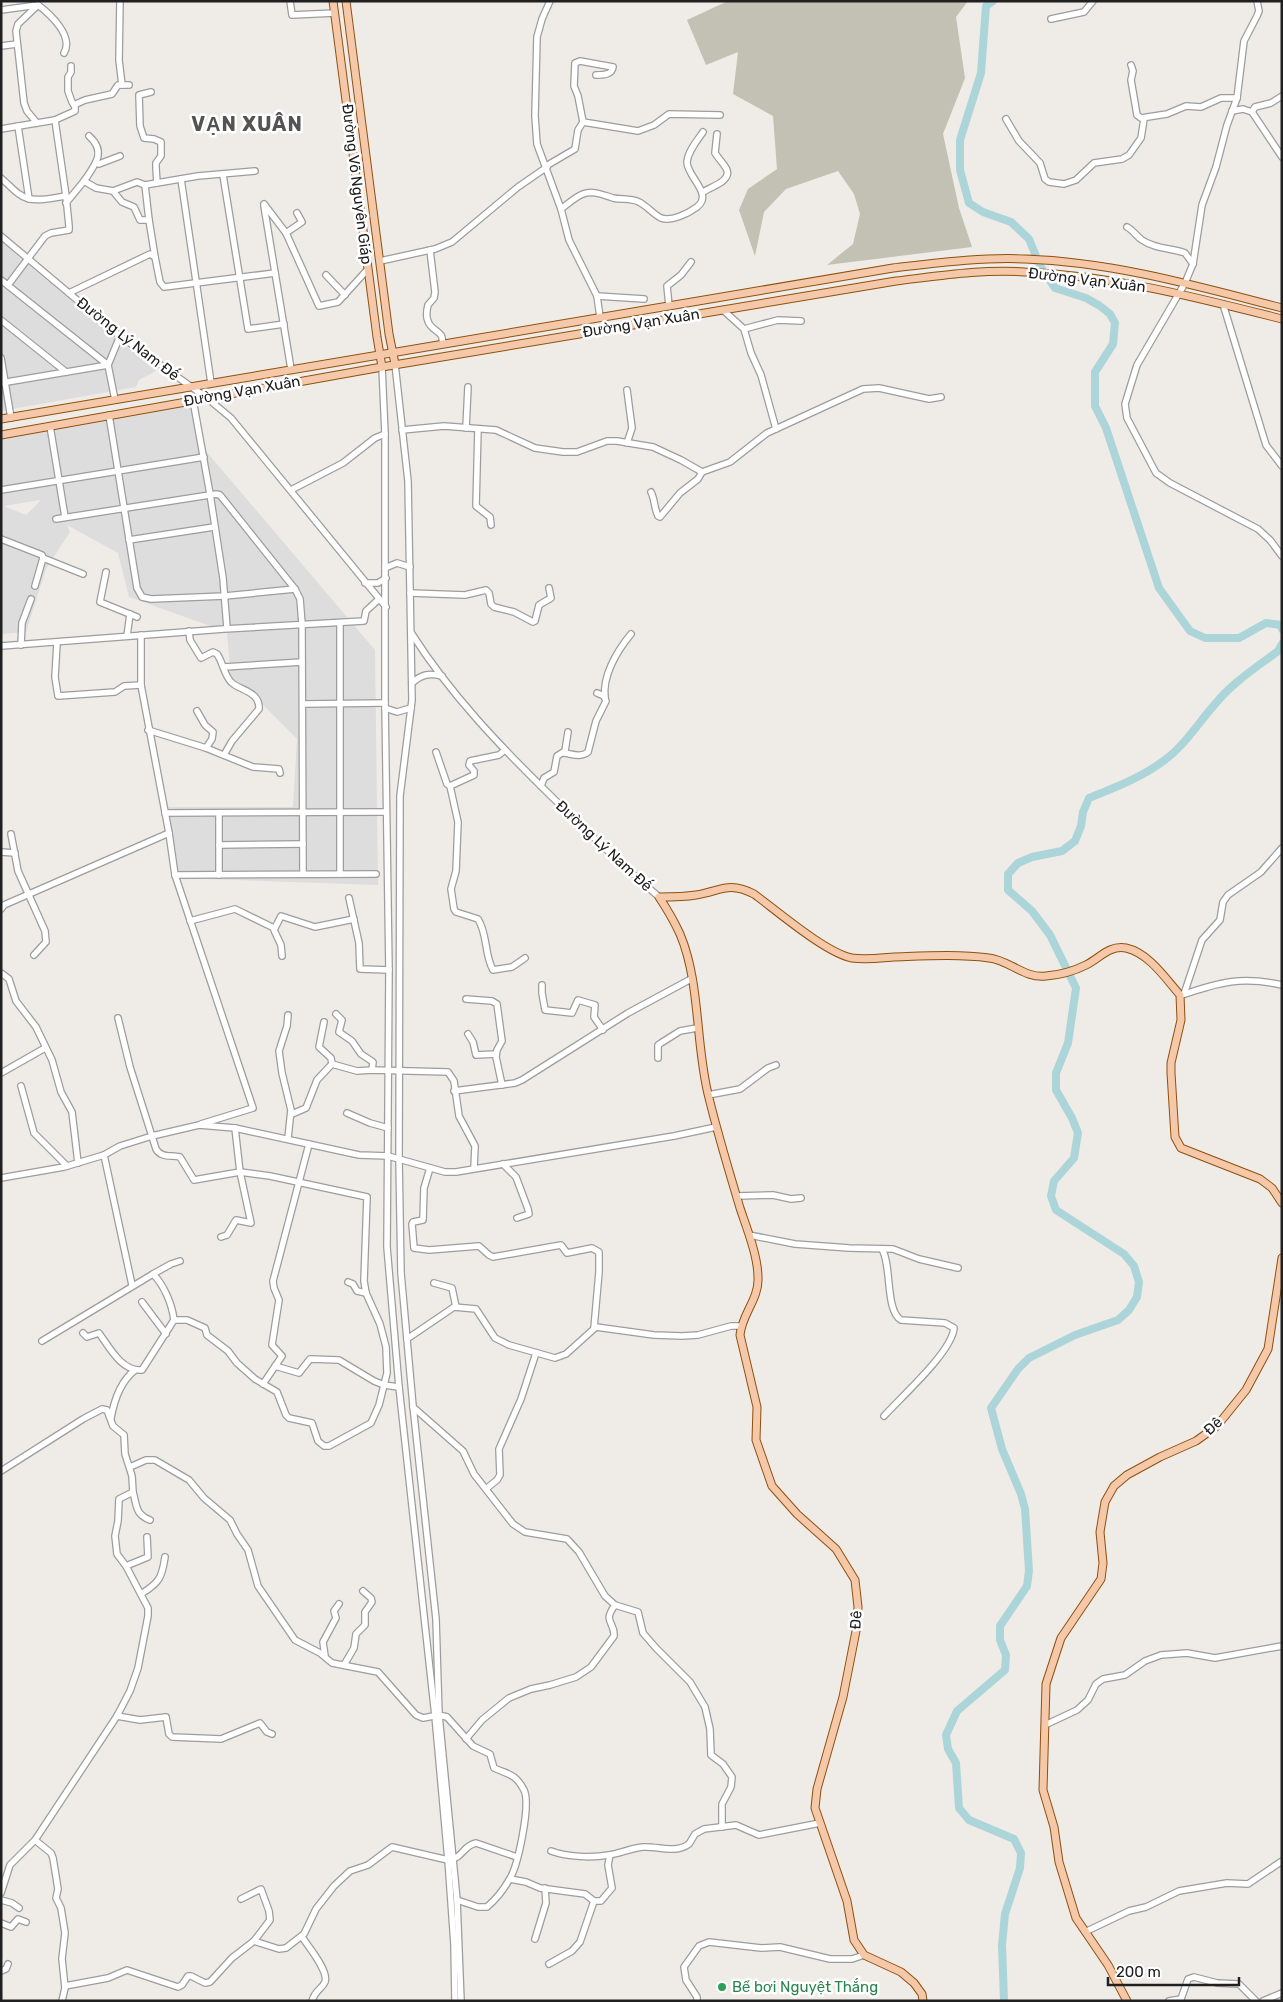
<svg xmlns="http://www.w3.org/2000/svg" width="1283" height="2002" font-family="Rubik,sans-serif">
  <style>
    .residential { fill: #dedddd; fill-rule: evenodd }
    .construction { fill: #c3c1b3 }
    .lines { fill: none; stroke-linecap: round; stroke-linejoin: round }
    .river { stroke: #acd5d9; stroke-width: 8 }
    .minor-casing { stroke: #9d9d9d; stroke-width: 8 }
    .major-casing { stroke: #8e510e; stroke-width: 9 }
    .minor { stroke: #fff; stroke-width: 5.5 }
    .major { stroke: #f4c8a8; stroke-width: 7 }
    .leisure-dot { fill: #2e9e5b; stroke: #fff; stroke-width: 2 }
    .labels { text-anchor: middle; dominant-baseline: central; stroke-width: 5; stroke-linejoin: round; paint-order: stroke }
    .street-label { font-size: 15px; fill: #202020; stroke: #fff }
    .leisure-label { font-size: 15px; fill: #27864d; stroke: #fff; text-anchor: start }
    .district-label { font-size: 20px; font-weight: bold; letter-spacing: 1px; fill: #535353; stroke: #fff }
  </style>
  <rect width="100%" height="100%" fill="#efebe7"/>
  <g class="residential">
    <path d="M1,242l155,129 -17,9 -3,7 -135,24z"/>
    <path d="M196,404l9,46 170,200 3,235 -199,-7 -13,-71h127l4,-68 -39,-39 -27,-18 -4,-50 -98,-35 -11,-44 -51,-28 3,7 -24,37 -20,63 -25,2v-196zM41,500l-15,15 -22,-9 36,-6z"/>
  </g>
  <path class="construction" d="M728,1h240l-12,16 9,61 -22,56 16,74 13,39 -145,18 26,-21 7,-30 -6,-20 -16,-23 -52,18 -22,23 -9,44 -16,-46 9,-21 29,-20 -4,-53 -40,-22 5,-42 -32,13 -19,-45z"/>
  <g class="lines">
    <g class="river">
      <path d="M993,1l-7,5 -5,67 -21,67v30l9,33 14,9 28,10 18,17 11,27 15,22 31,10 14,8 10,8 5,9 -2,21 -18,28v34l11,22 53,160 31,43 15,7h34l27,-15 15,2 1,4"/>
      <path d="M1004,2001l-2,-56 3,-31 15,-46 1,-15 -7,-14 -45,-19 -10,-12 -3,-45 -8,-14 -2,-14 11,-24 48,-41 1,-15 -6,-15v-14l27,-40 2,-15 -4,-62 -4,-15 -19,-45 -11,-41 27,-39 11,-11 46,-23 43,-15 11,-10 8,-13 2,-15 -5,-16 -10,-12 -68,-44 -5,-14 3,-15 20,-23 4,-25 -6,-15 -16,-28v-17l12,-30 8,-55 -26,-53 -18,-24 -24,-21v-16l10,-11 14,-6 30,-6 13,-10 6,-15 2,-14 6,-14c25,-10 51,-20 73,-36 22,-15 36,-39 54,-59 17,-21 41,-36 62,-52l4,-7"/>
    </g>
    <g class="minor-casing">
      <g id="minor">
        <path d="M120,1l-1,59 3,25"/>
        <path d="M290,1l2,14 43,-2"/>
        <path d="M550,1l-8,18 -5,18 -2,79 2,28 24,65 8,31 28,56 3,21"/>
        <path d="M1257,1l2,10 -2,5 -13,25 -7,57 -10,27 -11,42 -14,38 -9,59 -8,19 -48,82 -12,39 2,14 29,55 14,10 88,46 12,11 12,16"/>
        <path d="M1,10l37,-5c12,9 36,31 26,48"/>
        <path d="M1051,19l33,-7 9,-11"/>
        <path d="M1,46l16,-2"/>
        <path d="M1131,65l2,6 -2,9 6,35 4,3 26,-4 19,-8 15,1 20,-9h16"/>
        <path d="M151,92l-12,3 1,31 4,12 10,1 7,3v14l-5,7v5l1,15"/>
        <path d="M74,105l11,-5 27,-6 6,-9h11"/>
        <path d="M1232,111l11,-2 9,3 30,45"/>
        <path d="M1252,112l3,-5 16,-4 11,-7"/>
        <path d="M1006,119l13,22 21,22 5,16 4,3 15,2 12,-4 18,-17 28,-4 7,-4 12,-17 3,-19"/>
        <path d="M55,120l11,76"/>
        <path d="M583,122l-5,-26 -4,-10 1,-23 5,-2 33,6c-1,8 -10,8 -17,8"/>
        <path d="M37,123l-10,-12 -3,-8 -8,-72 2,-7 20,-19"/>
        <path d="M18,126l11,73"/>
        <path d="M1,129l54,-9 20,-9v-5l-3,-4 -4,-11v-14l3,-5v-6"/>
        <path d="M99,164l21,-8"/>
        <path d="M546,166l29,-17 3,-19 5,-8 55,9 16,-6 15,-11 51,1"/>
        <path d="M223,175l25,154 36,-5"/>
        <path d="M1,178c6,5 12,12 18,16 13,10 32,4 47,2l3,30v4l-18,3 -6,3 -37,49"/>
        <path d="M181,179l30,204"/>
        <path d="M84,181c11,-16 23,-29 5,-45"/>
        <path d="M113,191l24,-9 8,3"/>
        <path d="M702,193c7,-6 29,-11 25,-23 -2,-5 -9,-12 -12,-17l2,-19"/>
        <path d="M66,203l18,-22 12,7 17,3 9,11 12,5 6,13h9l-4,-35 53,-9 57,-5"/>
        <path d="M264,204l22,29 33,73 19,-4 30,-33"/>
        <path d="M264,206l27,163"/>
        <path d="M561,209c7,-5 14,-12 22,-15 10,-4 20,1 30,4 9,2 17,0 26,4 8,4 14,12 22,16 10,4 28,-5 36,-11 17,-13 -10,-30 -10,-45 1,-11 10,-21 16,-30"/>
        <path d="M149,220l6,37"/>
        <path d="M1127,227c6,3 9,9 15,13 13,9 29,8 43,13l8,11"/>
        <path d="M286,233l16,-11 -5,-9"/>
        <path d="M1,236l119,100 87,62 24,20 155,189"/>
        <path d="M430,250l5,42 -1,6 -6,7c-1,4 -2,12 0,16 3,11 17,9 14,23"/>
        <path d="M380,261l55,-12 17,-7 66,-55 29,-20"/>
        <path d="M326,275l19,20"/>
        <path d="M1,280l107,85 7,35"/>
        <path d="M69,293l81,-39 5,3 5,25 4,5 111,-14"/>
        <path d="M597,296l47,3"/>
        <path d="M1223,304l43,141 16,21"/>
        <path d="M669,306l-2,-20 14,-11 10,-13"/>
        <path d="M723,310l21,19 7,24 10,22 15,54"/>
        <path d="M1,320l65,52"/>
        <path d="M744,329l34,-9 23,1"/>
        <path d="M1,358l10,60"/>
        <path d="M395,364l13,117 4,219 -12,96 -1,363 2,114 12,133 23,213 3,96 18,185 4,101"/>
        <path d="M382,367l3,67v269l4,267 -2,277 12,140 36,329 13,144 6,84 1,57"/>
        <path d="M1,383l107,-18 12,-29"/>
        <path d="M627,390l5,38 -5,15"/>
        <path d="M193,400l17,94 13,84 4,50"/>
        <path d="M109,415l28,173 5,9 9,2 74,-3 70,-7"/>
        <path d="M50,426l15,91"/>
        <path d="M466,428l2,-41"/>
        <path d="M478,429l-2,77 14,11 1,8"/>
        <path d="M402,430l42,-4 52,4 39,18 28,4h14l30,-11h10l36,6 28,13 21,12 28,-10 37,-29 96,-44 16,-1 50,11 12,-2"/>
        <path d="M1,490l203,-33"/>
        <path d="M291,490l52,-27 32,-25 10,-4"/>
        <path d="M651,492c4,8 3,16 7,24l2,1 20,-24 18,-14 4,-7"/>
        <path d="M56,519l160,-25 4,1 75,94 5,10 2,25 1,250"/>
        <path d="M1,539l41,16 1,3 -8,28"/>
        <path d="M129,540l85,-13"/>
        <path d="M43,558l40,16"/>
        <path d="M385,568l12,-5 13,4"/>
        <path d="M106,572l-6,30 37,15"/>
        <path d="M365,583h13l8,-5"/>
        <path d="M410,593l55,2 21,-5 3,3 2,11 3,3 20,5 19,10 2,-1 4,-16 12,-7 -2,-10"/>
        <path d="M189,631l1,9 11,18 12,-6 4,2c6,8 7,22 15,29 10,8 28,9 27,26l-27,32 -8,14"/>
        <path d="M412,634c38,60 88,112 139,162 35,35 71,69 108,101"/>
        <path d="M141,635v50l28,148 6,42 78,233 -52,16"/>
        <path d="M127,636l3,-22"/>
        <path d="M57,643l-2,34 3,19 57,-4 9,-6 17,-1"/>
        <path d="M21,645l1,-22 9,-24"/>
        <path d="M1,646l223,-17 140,-8 2,-10 13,-12"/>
        <path d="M224,667l78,-5"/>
        <path d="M412,683c10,-9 17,-10 30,-7"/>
        <path d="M605,698c-3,-22 12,-47 26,-64"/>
        <path d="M303,704l82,-1"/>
        <path d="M385,708l12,4 14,-4"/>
        <path d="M197,711l8,14 8,7 -1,7 -6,9"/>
        <path d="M148,730l58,18 47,19 26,2 1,4"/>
        <path d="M436,752l11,32 3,2 8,36 -2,49 -5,18 3,20 2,3 22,7c10,16 6,35 15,51l19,-3 13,-9"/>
        <path d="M564,753c8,1 17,5 24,-1l8,-31 10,-20 -2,-5 -7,-3"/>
        <path d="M450,786l24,-11v-4l-5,-6 1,-4 29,-6 6,-5"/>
        <path d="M541,786l3,-8 10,-6 3,-16 8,-5 3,-19"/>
        <path d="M165,813l221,-1"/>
        <path d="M11,834l7,37 27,60 1,11 -12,13"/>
        <path d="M219,845l84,-1"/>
        <path d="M1,852l14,1"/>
        <path d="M340,874v-251"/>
        <path d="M175,875l201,-1"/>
        <path d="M219,875v-62"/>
        <path d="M349,898l10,45 1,26 29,1"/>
        <path d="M1,909l3,-4 165,-72"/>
        <path d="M190,921l45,-12 39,19"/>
        <path d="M282,956l-1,-11 -7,-15 7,-14 34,11 39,-8"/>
        <path d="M1,973l8,6 7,22 20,26 16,33 9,32 11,20 6,51"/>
        <path d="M542,985v8l3,17 27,3 6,-13 17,5 -1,12 9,13"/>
        <path d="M1184,994l18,-54 18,-20 3,-18 5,-7 33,-23 21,-24"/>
        <path d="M1182,995c38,-13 60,-19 100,-10"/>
        <path d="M466,999l26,2 5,3 5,37 -5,9 -1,7 6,28"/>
        <path d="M336,1014l6,6 -3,12 13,9 9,13 12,8 -1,8"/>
        <path d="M288,1015l-1,11 -8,25 3,22 9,37 -3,28"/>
        <path d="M118,1018l12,49 26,82c5,9 15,6 24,8l14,23 46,-8 30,4 97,21 -3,84 2,12 14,31 6,23 1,26 -8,32 -8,18 -42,23h-5l-6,-5 -6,-18 -23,-5 -3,-3 -9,-23 -22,-13 -18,-16 -9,-12 -21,-16 -2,-7 -18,-8h-13"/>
        <path d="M324,1022l-5,25 12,11 1,6"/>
        <path d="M468,1034l5,8 3,13 20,-1"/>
        <path d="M658,1058v-13l3,-2 19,-12 17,-3"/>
        <path d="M1,1073l44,-25"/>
        <path d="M21,1086l13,47 33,33"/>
        <path d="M454,1091l61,-8 7,-3 106,-67 63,-34"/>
        <path d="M708,1095l32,-6 28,-21 8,-3"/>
        <path d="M347,1113l23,10 18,5"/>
        <path d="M292,1114l14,-6 11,-28 15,-16 25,7 15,-1 76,2 6,9 5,35 16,30 -1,22"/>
        <path d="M104,1155l28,130"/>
        <path d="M503,1164l13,13 12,32 1,5 -12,4"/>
        <path d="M430,1168l-6,20 -1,32 -10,2 -1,2 2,24 15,2 50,-4 10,9 4,2 68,-12 6,8 25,-5 7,4v20l-5,56"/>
        <path d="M1,1178l63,-11 40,-12 16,-9 32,-10 47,-11 36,3 124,27 29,1 57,16h11l218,-36 42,-9"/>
        <path d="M737,1196l36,-1 18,4 10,-1"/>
        <path d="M749,1235l46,9 54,4 44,1 26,10 39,9"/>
        <path d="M221,1237l6,-2 9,-15 15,3 -11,-51 -5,-44"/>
        <path d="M882,1249c10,17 3,61 19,71l44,3 9,5c-2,24 -53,69 -70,88"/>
        <path d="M153,1274l18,-10 9,-3"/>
        <path d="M348,1282l5,2 4,7 9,2"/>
        <path d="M434,1283l18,5 4,19"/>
        <path d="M142,1302l24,32"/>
        <path d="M407,1339l47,-32 22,2 19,29 14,7 46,13 11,-4 30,-27 58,8 28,1 16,-1 33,-9h10"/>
        <path d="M42,1341l111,-67c11,11 19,30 21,46l-32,50c-20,2 -33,-23 -43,-37l-12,4 -4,-4"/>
        <path d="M275,1366l24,7 11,-14 29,1 35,21 10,4 15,2"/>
        <path d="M263,1384l19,-28 -10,-11 7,-45 -5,-12 -1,-7 36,-137"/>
        <path d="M413,1407l50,44 11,23 39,50 12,8 42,7 12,13 26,44 10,9 23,7 5,21 13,15 34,34 15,25 5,22 1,26 12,9 9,13 -1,10 -9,17v23"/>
        <path d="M111,1418c3,-17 10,-37 24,-48"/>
        <path d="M130,1467l16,-7h9l34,20 15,18 26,22 7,14 11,16 10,36 37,54 25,13 12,10 46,9 38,43 7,3 16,-3 8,2 26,29 17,8 4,14c15,7 21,5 30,22 7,14 -6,77 -15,90 -5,9 -14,20 -22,27h-9l-21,-7"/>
        <path d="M1,1471l82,-52 19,-10 5,1 6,16 11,9 1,19 7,22 1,16 -14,7 -1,22 -3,15 2,18 9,12 22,42v8l-10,52 -8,23 -13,25 -82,124 -25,25 -9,28"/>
        <path d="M487,1488l10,-8 3,-5 -1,-26 22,-50 15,-46"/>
        <path d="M133,1492c4,14 2,22 17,28"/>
        <path d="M126,1566l22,-9 -1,-20"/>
        <path d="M141,1594c18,-11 21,-16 24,-37"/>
        <path d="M325,1656l-2,-14 13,-24 -2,-7 5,-7"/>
        <path d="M344,1665l10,-17 2,-14 9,-9v-13l7,-10 -1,-4 -8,-7"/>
        <path d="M117,1716l23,4 26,-3 3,17 3,3 49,2 39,-16 7,9 5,2"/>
        <path d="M1045,1725l32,-15 11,-10 8,-16 7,-5 22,-4 20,-14 16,-6 26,-2 28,5 67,-12"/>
        <path d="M466,1739l16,-19 27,-22 22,-9 19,-4 26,-8 15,-10 23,-31c1,-15 -12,-13 1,-31"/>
        <path d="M35,1840l16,13 2,5 5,31 -2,9 5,10 4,25 -3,26 3,29 -3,13"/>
        <path d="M551,1851c17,6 40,7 58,4 12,-2 23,-7 34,-8 16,-1 32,7 46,-3l6,-10 9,-5 32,-4 23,10 61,-12"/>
        <path d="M510,1879l16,3 14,6 45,6 9,7h7l11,-13 -4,-23 2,-10"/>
        <path d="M1,1900l11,3 7,5"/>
        <path d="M1,1923l10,4 7,-8 8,3"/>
        <path d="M1085,1932l44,-21 17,-4 33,-16 48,-8 21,1 34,-23"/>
        <path d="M302,1937c6,9 27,34 23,45 -3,7 -10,8 -13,19"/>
        <path d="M535,1939l11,-36 -1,-15"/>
        <path d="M254,1941l25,8 7,-1 18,-14 12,-25 18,-23 16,-15 18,-6 24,-18 56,13c16,-2 14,-14 28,-17l41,14"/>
        <path d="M549,1964l23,-13 8,-9 14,-41"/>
        <path d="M1,1971l5,-2 2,-5"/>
        <path d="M65,1986l43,-8 19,-8 51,17 4,-2 6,-9h3l14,7 5,-1 22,-24 22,-17 16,-21 -1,-9 -8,-22 -20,10"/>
        <path d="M1181,1999l7,-20 6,-2 23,6 22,1 17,17"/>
        <path d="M697,2001v-4l-11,-17 -2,-13 15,-21 10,-4 52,6 19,-1 50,12h22l12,-4"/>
        <path d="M1169,2001l12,-2v2"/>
        <path d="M1263,2001l19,-8"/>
      </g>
    </g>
    <g class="major-casing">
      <g id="major">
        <path d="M333,1l44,336 5,30"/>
        <path d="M346,1l43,333 6,30"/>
        <path d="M1,419l892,-151c44,-5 88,-11 132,-9 88,3 172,27 257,49"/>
        <path d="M1,435l381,-68 514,-86c43,-5 86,-12 129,-9 90,4 170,25 257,47"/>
        <path d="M923,2001l-1,-7 -8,-11 -13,-11 -37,-17 -10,-15 -7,-39 -32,-93 2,-19 26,-92 13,-66 2,-24 -3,-27 -19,-31 -39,-35 -25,-28 -16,-46 1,-33 -17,-72c2,-21 19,-36 18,-57 0,-22 -11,-49 -18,-70 -11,-37 -22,-73 -31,-110 -14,-53 -8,-114 -29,-164 -6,-13 -13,-25 -21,-37 12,0 25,0 37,-2 25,-4 32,-14 58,-1 23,17 72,59 98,64 13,2 29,0 42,-1 31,-1 64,-3 95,1 20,2 36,21 57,18 13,-1 28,-5 40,-11 14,-7 23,-20 40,-17 23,5 40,31 54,47l1,25 -10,43v10l4,64 6,11 79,31 12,9 10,15"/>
        <path d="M1127,2001l-19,-36 -32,-47 -17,-56 -5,-35 -11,-37 3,-106 15,-46 40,-59 2,-16 -3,-31 5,-30 9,-16 13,-11 33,-18 36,-16 21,-15 29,-36 22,-41 14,-91"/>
      </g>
    </g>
    <use href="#minor" class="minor"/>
    <use href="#major" class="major"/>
  </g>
  <circle class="leisure-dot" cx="722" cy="1987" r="5"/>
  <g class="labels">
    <g class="street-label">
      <text transform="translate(357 184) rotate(83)">Đường Võ Nguyên Giáp</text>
      <text transform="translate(1087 280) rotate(7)">Đường Vạn Xuân</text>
      <text transform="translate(641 323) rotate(-9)">Đường Vạn Xuân</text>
      <text transform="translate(128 339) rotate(38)">Đường Lý Nam Đế</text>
      <text transform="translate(242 391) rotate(-10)">Đường Vạn Xuân</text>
      <text transform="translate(604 846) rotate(43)">Đường Lý Nam Đế</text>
      <text transform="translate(1213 1426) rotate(-43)">Đê</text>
      <text transform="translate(856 1620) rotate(-86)">Đê</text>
    </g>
    <g class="leisure-label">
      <text x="732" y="1987">Bể bơi Nguyệt Thắng</text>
    </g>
    <g class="district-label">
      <text x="247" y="124">VẠN XUÂN</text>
    </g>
  </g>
  <rect width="1283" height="2002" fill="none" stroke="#202020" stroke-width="5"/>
  <path d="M1108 1977v8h131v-8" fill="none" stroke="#202020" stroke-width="2.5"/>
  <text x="1116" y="1977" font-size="15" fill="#202020" stroke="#ffffff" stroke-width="4" paint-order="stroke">200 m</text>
</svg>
